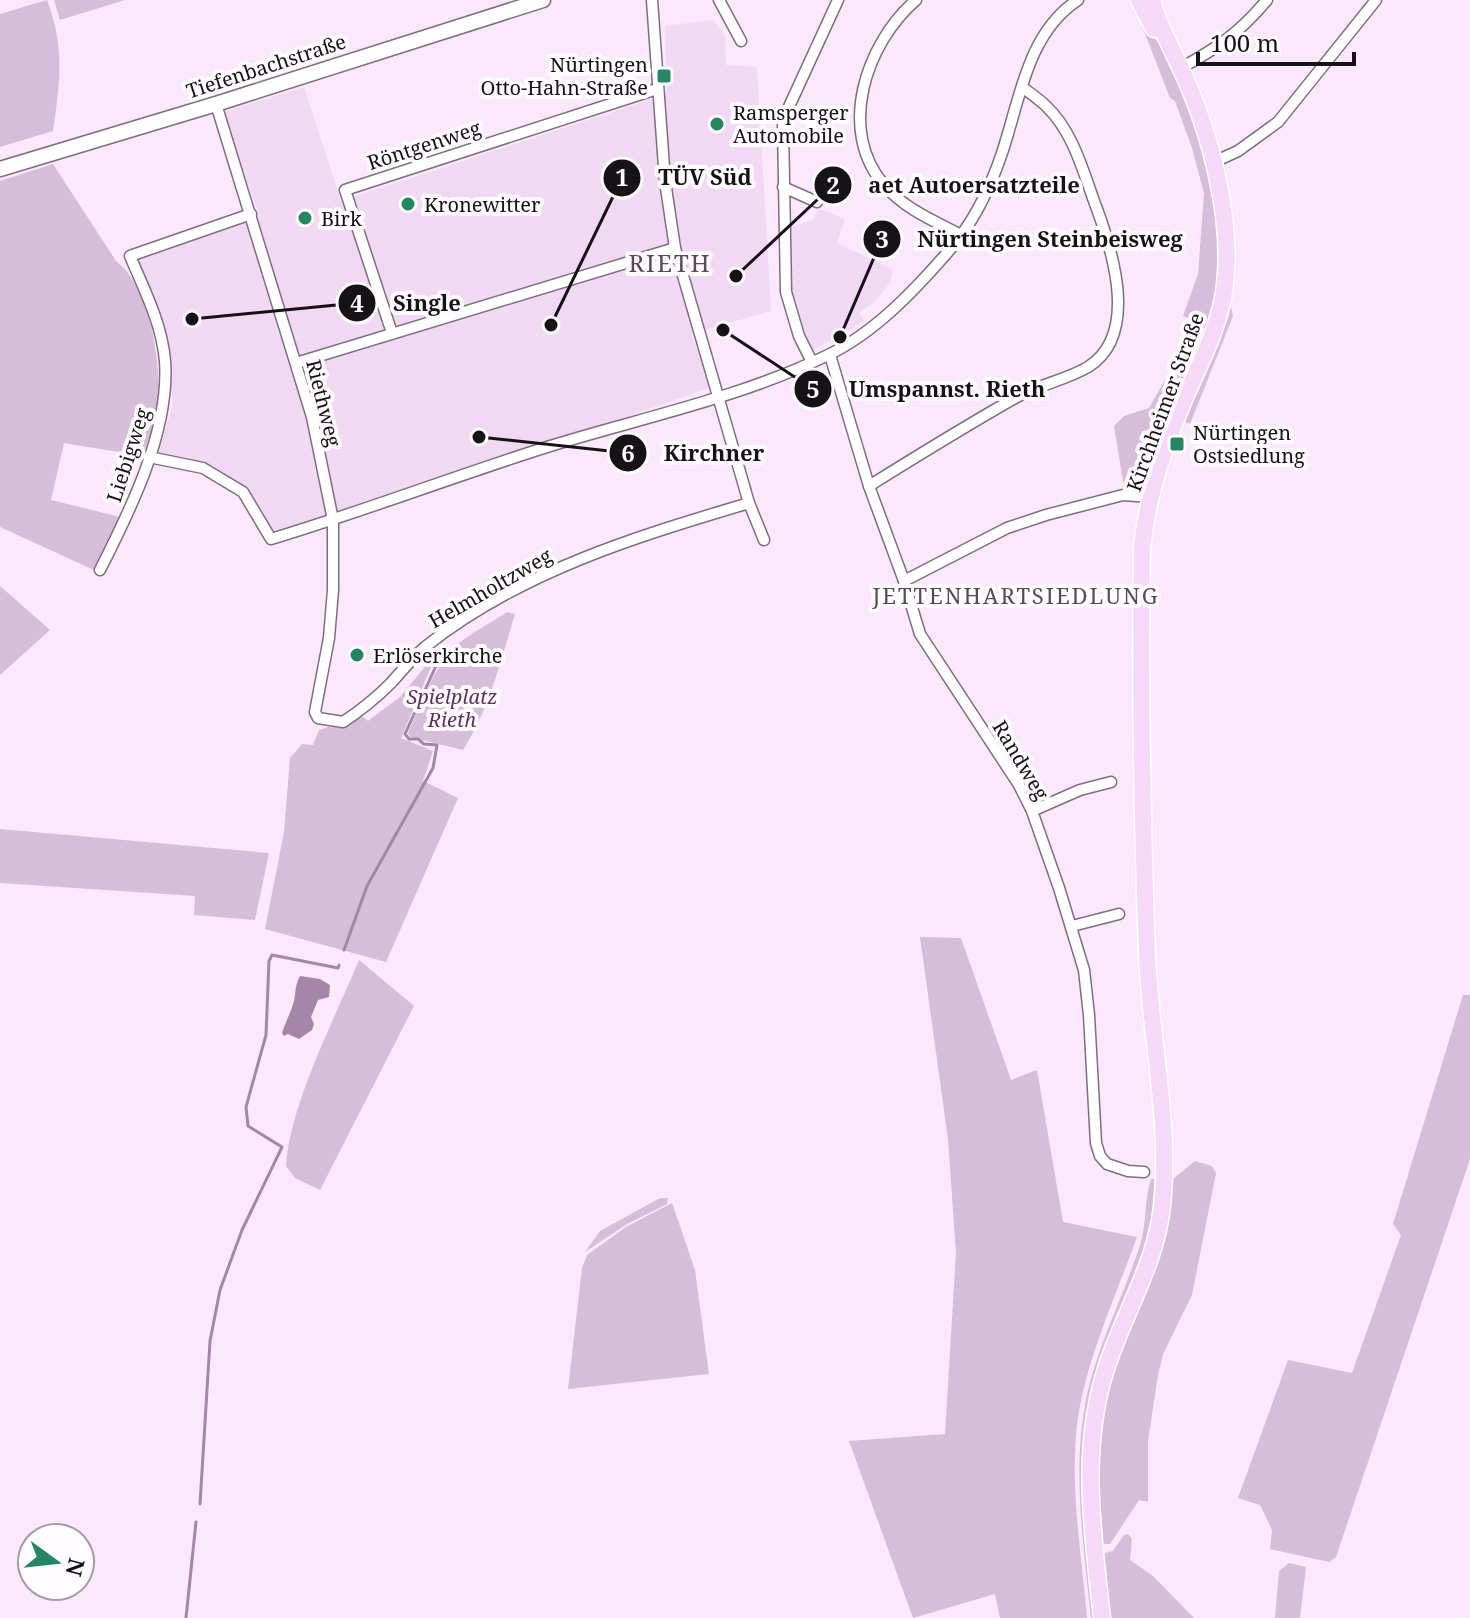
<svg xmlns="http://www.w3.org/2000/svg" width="1470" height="1618" font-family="'Noto Serif',serif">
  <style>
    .built { fill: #f1d9f3 }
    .green { fill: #d6bdd9 }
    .water { fill: #a586a8 }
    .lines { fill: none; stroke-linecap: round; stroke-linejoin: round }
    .stream { stroke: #a586a8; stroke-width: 3 }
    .street-casing { stroke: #7e6e80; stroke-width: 13 }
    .secondary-casing { stroke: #7e6e80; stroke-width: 17 }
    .primary-casing { stroke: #fff; stroke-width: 19 }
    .street { stroke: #fff; stroke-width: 10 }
    .secondary { stroke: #fff; stroke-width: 14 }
    .primary { stroke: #f6d9f9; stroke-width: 16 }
    .poi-dot { fill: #228863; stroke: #fffbff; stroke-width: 3 }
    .labels { text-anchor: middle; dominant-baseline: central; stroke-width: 8; stroke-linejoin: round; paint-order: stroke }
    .poi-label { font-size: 20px; fill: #171118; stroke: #fffbff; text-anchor: start }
    .street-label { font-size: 20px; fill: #171118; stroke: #fffbff }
    .park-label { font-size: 20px; font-style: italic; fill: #5b3160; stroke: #fffbff }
    .neighbourhood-label { font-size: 22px; letter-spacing: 2px; fill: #59495a; stroke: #fffbff }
    .quarter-label { font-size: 24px; letter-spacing: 2px; fill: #59495a; stroke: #fffbff }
    .leader { fill: none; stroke: #171118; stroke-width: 3 }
    .callout-dot { fill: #171118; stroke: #fffbff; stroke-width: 3 }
    .mark-label { font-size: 24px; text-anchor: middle; font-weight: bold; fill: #fff }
    .callout-label { font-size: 22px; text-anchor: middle; font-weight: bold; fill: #171118; stroke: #fffbff; stroke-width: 8; stroke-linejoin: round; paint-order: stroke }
  </style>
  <rect width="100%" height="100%" fill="#fbe8fc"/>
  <g class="built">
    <path d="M713,20l12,15 1,30 31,2 14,244 -80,23 21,53 -377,131 -63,16 -26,-44 -89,-36 16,-49 -7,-55 -31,-91 124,-44 -36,-103 81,-25 37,114 326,-107 -2,-68z"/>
    <path d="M818,208l27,11 -8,24 56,27 -3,13 -17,20 -14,10 5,8 -54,31 -22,-67 -1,-57 26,-8z"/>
  </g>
  <g class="green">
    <path d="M47,0c18,47 13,82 6,131l-53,16v-133z"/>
    <path d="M54,0h71l-65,20z"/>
    <path d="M1132,0l29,48 24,49 17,50 15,67 3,35 -1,51 -38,93 -7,-4 -2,-21 22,-47 -11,-5 15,-42 6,-81 -12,-45 -17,-47 -5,-3z"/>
    <path d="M53,164l63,97c34,25 45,100 42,140 -1,18 -10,38 -15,55l-79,-13 -13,57 69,17 -26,53 -94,-43v-346z"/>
    <path d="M1228,305l3,2 2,9 -43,108 -5,-2z"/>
    <path d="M1169,373l4,27 -22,38 -17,44 -10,5 -10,-61 10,-10 25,-8z"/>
    <path d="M0,586l50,44 -50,45z"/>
    <path d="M507,612l8,2c-14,46 -26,96 -52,136l-53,-13 -2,-4c14,-30 25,-67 50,-89 14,-12 33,-21 49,-32z"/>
    <path d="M428,663l3,4 -30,71 32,13 -10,30 35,17 -72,164 -121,-33 19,-97 6,-74 12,-14 11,1 6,-15 9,-3 17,1 17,-12 6,5 32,-24z"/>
    <path d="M0,829l269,24 -14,67 -61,-5 1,-19 -195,-13z"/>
    <path d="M920,937l41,1 50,142 26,-10 26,152 74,15c-22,62 -56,133 -61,198 -5,61 6,123 11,183h-87l-5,-24 -82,24 -64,-177 96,-7 11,-181 -8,-114z"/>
    <path d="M359,960l55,46 -94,184 -25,-12 -9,-12c4,-62 49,-148 73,-206z"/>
    <path d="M1463,995h7v164l-134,398 -7,5 -59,-13 2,-19 -12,-25 -22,-7 50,-138 64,13 49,-138 -8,-11z"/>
    <path d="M1195,1161l17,5 4,7 -24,122 -29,59 -5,21 -10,66v61l-9,-2 -29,44h-8c-3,-60 -6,-119 11,-178 11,-37 31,-72 45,-109 9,-25 12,-52 15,-78z"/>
    <path d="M1160,1169l-11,75 -50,128 -2,246h-6c-8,-78 -21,-159 -1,-236 13,-47 35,-91 50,-137 7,-22 4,-45 11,-66h5z"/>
    <path d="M660,1198h8l-1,6 -40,20 -42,28 15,-21z"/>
    <path d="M672,1203l23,67 14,104 -141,15 14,-121 5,-13 39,-28z"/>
    <path d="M1128,1534l4,5 -2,21 23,16 41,42h-86l-6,-61 3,-4 8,-2 11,-16z"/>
    <path d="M1289,1563l17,4 -6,51h-25l4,-47z"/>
  </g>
  <path class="water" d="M300,976l20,3 10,6 -1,12 -11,3 -7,17 3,7 -2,6 -13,9 -11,-5 -4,2 -2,-3c4,-13 12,-26 13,-38 1,-8 1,-11 5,-19z"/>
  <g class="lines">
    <g class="stream">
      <path d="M344,950l23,-64 66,-118 4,-23 -13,-1 -6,-5h-9l-4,-5 35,-77"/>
      <path d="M200,1504l10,-163 10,-51 22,-60 40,-83 -34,-21 -2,-19 20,-72 3,-74 3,-6 66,13 1,-3"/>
      <path d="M186,1618l10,-96"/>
    </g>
    <g class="street-casing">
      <g id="street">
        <path d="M652,0l13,181 10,67 74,255 15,37"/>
        <path d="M719,0l22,41"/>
        <path d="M916,0c-50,43 -80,131 -31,186 20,23 49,35 76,49"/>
        <path d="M1181,68c38,-21 58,-35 86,-68"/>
        <path d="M216,104l96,313 21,103v70l-4,48 -14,74 3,6 25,4c17,-11 34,-25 48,-39 11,-12 21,-25 34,-36 94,-75 210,-110 324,-144"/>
        <path d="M1214,162l24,-11 40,-29 98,-122"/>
        <path d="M783,187l34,15"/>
        <path d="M392,333l-47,-143 312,-101"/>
        <path d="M830,355l39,131 35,95 16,53 99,151 13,26 27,77 25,82 5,45 7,128 4,13 7,8 21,7 16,1"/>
        <path d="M812,362l-13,-26 -13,-44 -3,-166 4,-15 51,-111"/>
        <path d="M296,363l379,-115"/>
        <path d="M149,457l54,11 40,24 28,47c93,-28 184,-63 276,-92 93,-29 193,-49 281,-92 46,-22 86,-64 119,-102 25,-28 43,-64 55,-100 18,-53 25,-120 76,-153"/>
        <path d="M869,486c48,-30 97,-60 146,-88 23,-13 51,-18 73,-31 51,-32 25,-114 9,-158 -13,-34 -23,-77 -51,-103 -7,-7 -16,-13 -24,-19"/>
        <path d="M100,570c31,-61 70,-140 65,-209 -3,-37 -21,-72 -35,-105l121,-42"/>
        <path d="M904,581l103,-53 39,-13 77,-20 27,2"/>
        <path d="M1032,811l48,-21 31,-8"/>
        <path d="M1072,926l47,-12"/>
      </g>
    </g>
    <g class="secondary-casing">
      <path id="secondary" d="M0,169l216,-65 327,-104"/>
    </g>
    <g class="primary-casing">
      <g id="primary">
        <path d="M1139,0l15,29"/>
        <path d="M1102,1618c-9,-82 -22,-166 3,-246 17,-56 51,-107 57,-166 9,-85 -12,-169 -15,-253 -5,-135 -7,-271 -5,-406 6,-54 23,-103 44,-152 14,-32 30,-62 37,-97 13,-71 -12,-166 -43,-231 -10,-22 -22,-43 -28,-67"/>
      </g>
    </g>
    <use href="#street" class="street"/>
    <use href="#secondary" class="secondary"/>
    <use href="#primary" class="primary"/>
  </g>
  <g class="poi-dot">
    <rect x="656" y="68" width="16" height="16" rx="4"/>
    <circle cx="717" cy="124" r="8"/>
    <circle cx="408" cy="204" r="8"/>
    <circle cx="305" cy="218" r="8"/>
    <rect x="1169" y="436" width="16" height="16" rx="4"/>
    <circle cx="357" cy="655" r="8"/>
  </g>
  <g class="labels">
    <g class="poi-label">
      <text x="648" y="64" text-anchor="end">Nürtingen<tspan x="648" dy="23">Otto-Hahn-Straße</tspan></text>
      <text x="733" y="112">Ramsperger<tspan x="733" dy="23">Automobile</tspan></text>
      <text x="424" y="204">Kronewitter</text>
      <text x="321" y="218">Birk</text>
      <text x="1193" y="432">Nürtingen<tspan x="1193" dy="23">Ostsiedlung</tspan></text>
      <text x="373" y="655">Erlöserkirche</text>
    </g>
    <g class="street-label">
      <text transform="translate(266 66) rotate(-18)">Tiefenbachstraße</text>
      <text transform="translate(424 145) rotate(-18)">Röntgenweg</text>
      <text transform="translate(1165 402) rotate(-70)">Kirchheimer Straße</text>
      <text transform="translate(324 403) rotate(76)">Riethweg</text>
      <text transform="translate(128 455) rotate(-72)">Liebigweg</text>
      <text transform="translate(490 588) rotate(-30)">Helmholtzweg</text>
      <text transform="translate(1021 760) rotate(59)">Randweg</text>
    </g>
    <g class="park-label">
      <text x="452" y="696">Spielplatz<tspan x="452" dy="23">Rieth</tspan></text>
    </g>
    <g class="neighbourhood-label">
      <text x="1016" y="595">JETTENHARTSIEDLUNG</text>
    </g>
    <g class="quarter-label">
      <text x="670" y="262">RIETH</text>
    </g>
  </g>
  <path class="leader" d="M551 325L622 178M736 276L833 185M840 337L882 239M192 319L357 303M723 330L813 389M479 437L628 453"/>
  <g class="callout-dot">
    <circle cx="551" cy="325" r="8"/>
    <circle cx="736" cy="276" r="8"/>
    <circle cx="840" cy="337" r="8"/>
    <circle cx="192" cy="319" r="8"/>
    <circle cx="723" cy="330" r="8"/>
    <circle cx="479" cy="437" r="8"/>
    <circle cx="622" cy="178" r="20"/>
    <circle cx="833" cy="185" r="20"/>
    <circle cx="882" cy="239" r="20"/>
    <circle cx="357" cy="303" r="20"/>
    <circle cx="813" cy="389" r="20"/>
    <circle cx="628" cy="453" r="20"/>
  </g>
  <g class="mark-label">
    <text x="622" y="186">1</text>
    <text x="833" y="194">2</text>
    <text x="882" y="248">3</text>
    <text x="357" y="312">4</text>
    <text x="813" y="398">5</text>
    <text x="628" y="462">6</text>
  </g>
  <g class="callout-label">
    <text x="705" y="185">TÜV Süd</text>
    <text x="974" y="193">aet Autoersatzteile</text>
    <text x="1050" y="247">Nürtingen Steinbeisweg</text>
    <text x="427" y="311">Single</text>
    <text x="947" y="397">Umspannst. Rieth</text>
    <text x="714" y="461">Kirchner</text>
  </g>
  <g transform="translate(56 1562) rotate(105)"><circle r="38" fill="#fffbff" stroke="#a29da3" stroke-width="2"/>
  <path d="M0-6L14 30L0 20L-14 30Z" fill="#228863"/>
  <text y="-12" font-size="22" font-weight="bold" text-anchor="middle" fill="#171118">N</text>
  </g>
  <path d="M1198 52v12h156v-12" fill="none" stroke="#171118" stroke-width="4"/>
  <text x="1210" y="52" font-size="24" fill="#171118" stroke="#fffbff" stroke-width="6" paint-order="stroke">100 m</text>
</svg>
